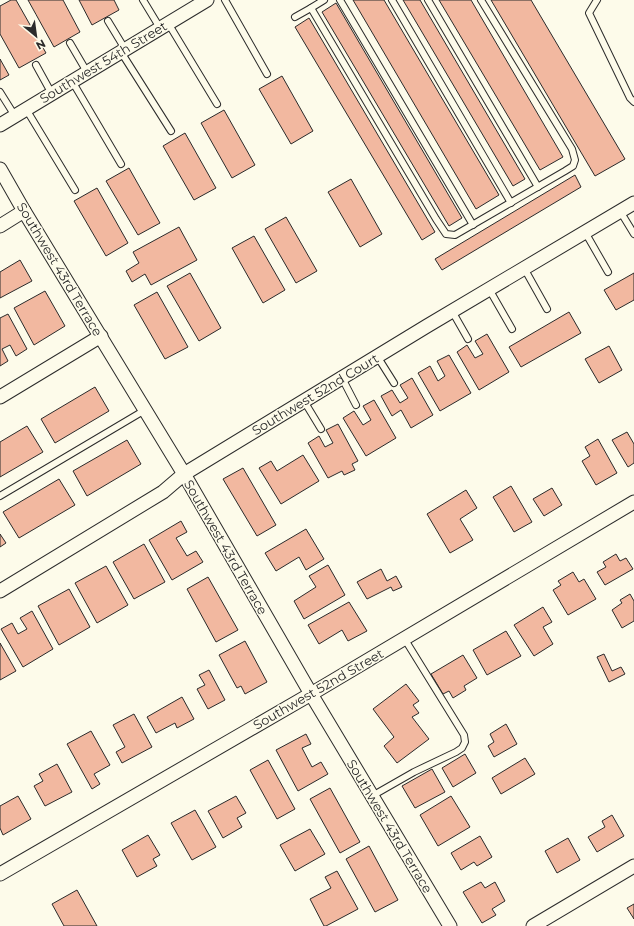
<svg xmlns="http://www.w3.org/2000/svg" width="634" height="926" font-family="Montserrat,sans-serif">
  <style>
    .building { fill: #f2b8a0; stroke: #2b2b2b }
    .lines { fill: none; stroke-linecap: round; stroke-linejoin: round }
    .service-casing { stroke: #2b2b2b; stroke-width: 8 }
    .minor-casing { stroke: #2b2b2b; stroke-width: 15 }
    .service { stroke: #fdfbea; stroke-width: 6 }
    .minor { stroke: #fdfbea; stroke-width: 13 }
    .labels { text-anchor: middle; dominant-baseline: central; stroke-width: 3; stroke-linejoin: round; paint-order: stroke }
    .street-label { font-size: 13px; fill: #2b2b2b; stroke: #fdfbea }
  </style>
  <rect width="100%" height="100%" fill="#fdfbea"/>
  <g class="building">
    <path d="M11,0h5l30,53 -27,15 -19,-34v-28z"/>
    <path d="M28,0h35l17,32 -26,15z"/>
    <path d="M79,0h35l5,10 -27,15z"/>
    <path d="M353,0h31l115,195 -23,14z"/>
    <path d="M403,0h17l105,179 -12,7z"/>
    <path d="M439,0h32l92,157 -23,13z"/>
    <path d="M491,0h40l94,159 -30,17z"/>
    <path d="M336,3l126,215 -13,8 -127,-214z"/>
    <path d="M309,18l126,214 -13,8 -127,-213z"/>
    <path d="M0,59l9,16 -9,5z"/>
    <path d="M282,76l31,55 -22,13 -32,-55z"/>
    <path d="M224,110l31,55 -23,13 -31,-55z"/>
    <path d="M185,133l31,55 -22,12 -31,-54z"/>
    <path d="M129,168l31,55 -22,12 -32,-54z"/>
    <path d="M575,175l6,12 -139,83 -7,-11z"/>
    <path d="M351,179l31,55 -22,13 -32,-55z"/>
    <path d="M97,188l31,55 -22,13 -32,-55z"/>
    <path d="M286,217l31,54 -21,12 -31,-54z"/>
    <path d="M179,227l18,33 -46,25 -6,-11 -13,8 -6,-11 13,-8 -6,-11z"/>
    <path d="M254,236l31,54 -22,13 -31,-55z"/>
    <path d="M20,260l12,21 -32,17v-26z"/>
    <path d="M190,273l31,55 -22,13 -32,-55z"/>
    <path d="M634,273v27l-18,10 -12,-20z"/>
    <path d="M45,291l20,35 -31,19 -20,-37z"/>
    <path d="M157,292l31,55 -23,12 -31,-54z"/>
    <path d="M569,312l12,21 -60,34 -12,-20z"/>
    <path d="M8,314l19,35 -11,7 -6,-11 -8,4 6,12 -8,5v-48z"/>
    <path d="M487,334l22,38 -30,18 -22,-38 10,-7 8,13 8,-4 -8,-13z"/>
    <path d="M609,346l13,24 -23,13 -14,-24z"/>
    <path d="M449,355l22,38 -31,18 -22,-38 12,-7 8,15 7,-5 -8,-15z"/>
    <path d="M412,378l21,37 -22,13 -10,-18 -9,6 -11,-20 11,-6 8,13 8,-5 -8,-13z"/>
    <path d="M95,387l14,24 -54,32 -14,-24z"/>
    <path d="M374,400l22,38 -30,18 -23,-38 11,-7 9,14 8,-5 -8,-14z"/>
    <path d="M338,424l20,37 -6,3 3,6 -11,5 -2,-4 -14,7 -20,-35 11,-7 6,11 8,-4 -7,-13z"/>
    <path d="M27,426l16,26 -43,25v-35z"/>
    <path d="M627,432l7,12v19l-6,4 -16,-27z"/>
    <path d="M598,439l19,34 -21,12 -14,-24 8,-5 -5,-9z"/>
    <path d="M127,440l14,24 -54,32 -14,-25z"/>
    <path d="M303,455l16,26 -38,23 -22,-36 12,-7 6,10z"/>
    <path d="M243,468l33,57 -19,11 -34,-57z"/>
    <path d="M59,479l16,26 -56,33 -16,-26z"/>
    <path d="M511,486l21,36 -18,10 -21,-35z"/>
    <path d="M552,488l10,17 -18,11 -11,-17z"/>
    <path d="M466,490l11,18 -17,11 13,21 -23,13 -23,-39z"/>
    <path d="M181,521l6,11 -11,6 11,18 9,-5 7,11 -31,18 -23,-40z"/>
    <path d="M306,529l18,30 -18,11 -7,-13 -23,14 -11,-18z"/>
    <path d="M0,534l6,9 -6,4z"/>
    <path d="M144,544l21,38 -31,17 -21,-37z"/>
    <path d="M616,554l4,7 6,-3 7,11 -28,16 -8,-13 9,-5 -3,-5z"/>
    <path d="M328,565l17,30 -41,24 -10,-18 22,-14 -7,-11z"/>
    <path d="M106,566l22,39 -31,18 -22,-40z"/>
    <path d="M381,569l6,12 9,-5 6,11 -9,4 -2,-4 -24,12 -10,-17z"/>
    <path d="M573,572l6,10 5,-3 12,20 -28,16 -15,-25 8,-5 -3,-4z"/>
    <path d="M208,577l30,53 -22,12 -29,-53z"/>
    <path d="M69,589l21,38 -31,18 -21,-39z"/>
    <path d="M630,594l4,7v20l-12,7 -10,-18 10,-7 -2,-3z"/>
    <path d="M349,602l18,29 -19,10 -6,-11 -23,14 -11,-19z"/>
    <path d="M543,607l9,15 -9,5 10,17 -19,12 -20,-31z"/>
    <path d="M32,611l21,38 -30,18 -22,-38 11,-6 6,11 9,-5 -7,-11z"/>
    <path d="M506,631l15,25 -34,19 -14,-25z"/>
    <path d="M245,641l22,41 -22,12 -4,-8 -4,2 -18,-33z"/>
    <path d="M0,643l16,28 -16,9z"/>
    <path d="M604,654l8,17 9,-4 4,7 -16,8 -12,-25z"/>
    <path d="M463,655l14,23 -13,8 2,4 -13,8 -4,-7 -6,3 -12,-20z"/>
    <path d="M209,670l16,30 -17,9 -11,-20 8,-4 -6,-10z"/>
    <path d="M406,684l13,17 -6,4 6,8 -7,4 17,22 -32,24 -13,-17 10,-9 -21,-28z"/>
    <path d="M182,697l12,22 -17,9 -2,-5 -19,10 -9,-16z"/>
    <path d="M134,714l18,33 -30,16 -6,-11 9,-5 -12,-22z"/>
    <path d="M506,724l11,20 -23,13 -6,-11 6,-4 -4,-8z"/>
    <path d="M91,731l19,34 -16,9 6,10 -8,5 -25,-45z"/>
    <path d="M306,734l5,10 -9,4 10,19 9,-5 7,12 -30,17 -22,-41z"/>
    <path d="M465,754l11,19 -23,14 -11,-19z"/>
    <path d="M525,758l10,16 -34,20 -9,-16z"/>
    <path d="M268,760l27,49 -18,10 -27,-49z"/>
    <path d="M57,764l15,28 -27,14 -11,-20 9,-5 -4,-7z"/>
    <path d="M432,769l13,23 -30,16 -13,-22z"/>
    <path d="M330,788l30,54 -20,11 -30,-54z"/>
    <path d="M18,796l13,23 -28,16 -3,-7v-22z"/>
    <path d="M236,796l10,17 -9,5 5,9 -19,11 -15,-27z"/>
    <path d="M451,796l19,31 -32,19 -18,-31z"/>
    <path d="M195,810l21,37 -24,13 -21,-37z"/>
    <path d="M612,815l12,21 -27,16 -9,-15 17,-10 -3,-6z"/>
    <path d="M310,829l15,25 -30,17 -15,-26z"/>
    <path d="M148,835l12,20 -7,4 4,7 -20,11 -15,-27z"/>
    <path d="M480,836l12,21 -15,9 -3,-4 -13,8 -10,-17z"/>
    <path d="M568,838l12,22 -23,13 -12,-22z"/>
    <path d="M369,846l29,54 -23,12 -29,-53z"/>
    <path d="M337,871l21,38 -32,17h-2l-14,-27 21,-11 -6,-11z"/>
    <path d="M481,882l4,6 10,-6 10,19 -13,8 4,6 -14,8 -19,-31z"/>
    <path d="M77,890l20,36h-33l-12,-22z"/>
    <path d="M634,904v15l-7,-11z"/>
  </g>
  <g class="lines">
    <g class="service-casing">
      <g id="service">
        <path d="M143,0l17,28"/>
        <path d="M225,0l42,74"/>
        <path d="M340,0l133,225"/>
        <path d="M392,0l119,203"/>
        <path d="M428,0l110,187"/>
        <path d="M597,0l-8,13 41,85 4,4"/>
        <path d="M311,8l125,211 10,15 9,1 110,-64 8,-5 2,-6 -3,-11 -91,-149"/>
        <path d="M295,17l16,-9 13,-8"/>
        <path d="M108,21l17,28"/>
        <path d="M168,23l49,81"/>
        <path d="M70,43l17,29"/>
        <path d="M121,52l50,79"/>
        <path d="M36,65l16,29"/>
        <path d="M72,81l49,83"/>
        <path d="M0,92l15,24"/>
        <path d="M26,109l49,81"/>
        <path d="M620,211l14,23"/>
        <path d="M585,232l23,40"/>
        <path d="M524,268l23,41"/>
        <path d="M489,289l23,40"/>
        <path d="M452,311l16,28"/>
        <path d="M377,356l17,27"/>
        <path d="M342,378l14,27"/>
        <path d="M304,401l17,28"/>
        <path d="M0,496l145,-86"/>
        <path d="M372,796l42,-24 42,-20 6,-4 3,-6 -1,-7 -60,-97"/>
      </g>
    </g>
    <g class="minor-casing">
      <g id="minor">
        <path d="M0,125l207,-125"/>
        <path d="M0,169l24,42 160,263 127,220 139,232"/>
        <path d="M0,226l24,-15"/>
        <path d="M0,397l101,-61"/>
        <path d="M0,591l163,-99 21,-18 243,-148 207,-123"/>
        <path d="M0,874l311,-180 323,-192"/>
        <path d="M533,926l101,-60"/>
      </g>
    </g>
    <use href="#service" class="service"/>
    <use href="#minor" class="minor"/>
  </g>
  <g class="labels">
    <g class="street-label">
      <text transform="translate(103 62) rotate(-31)">Southwest 54th Street</text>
      <text transform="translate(60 269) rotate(59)">Southwest 43rd Terrace</text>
      <text transform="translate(315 394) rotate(-31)">Southwest 52nd Court</text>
      <text transform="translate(226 547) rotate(60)">Southwest 43rd Terrace</text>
      <text transform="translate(318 689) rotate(-30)">Southwest 52nd Street</text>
      <text transform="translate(390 826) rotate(59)">Southwest 43rd Terrace</text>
    </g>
  </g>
  <g transform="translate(36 36) rotate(151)" stroke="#fdfbea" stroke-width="3" paint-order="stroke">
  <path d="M0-3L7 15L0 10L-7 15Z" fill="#2b2b2b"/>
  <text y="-6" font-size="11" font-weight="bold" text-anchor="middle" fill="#2b2b2b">N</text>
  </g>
</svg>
